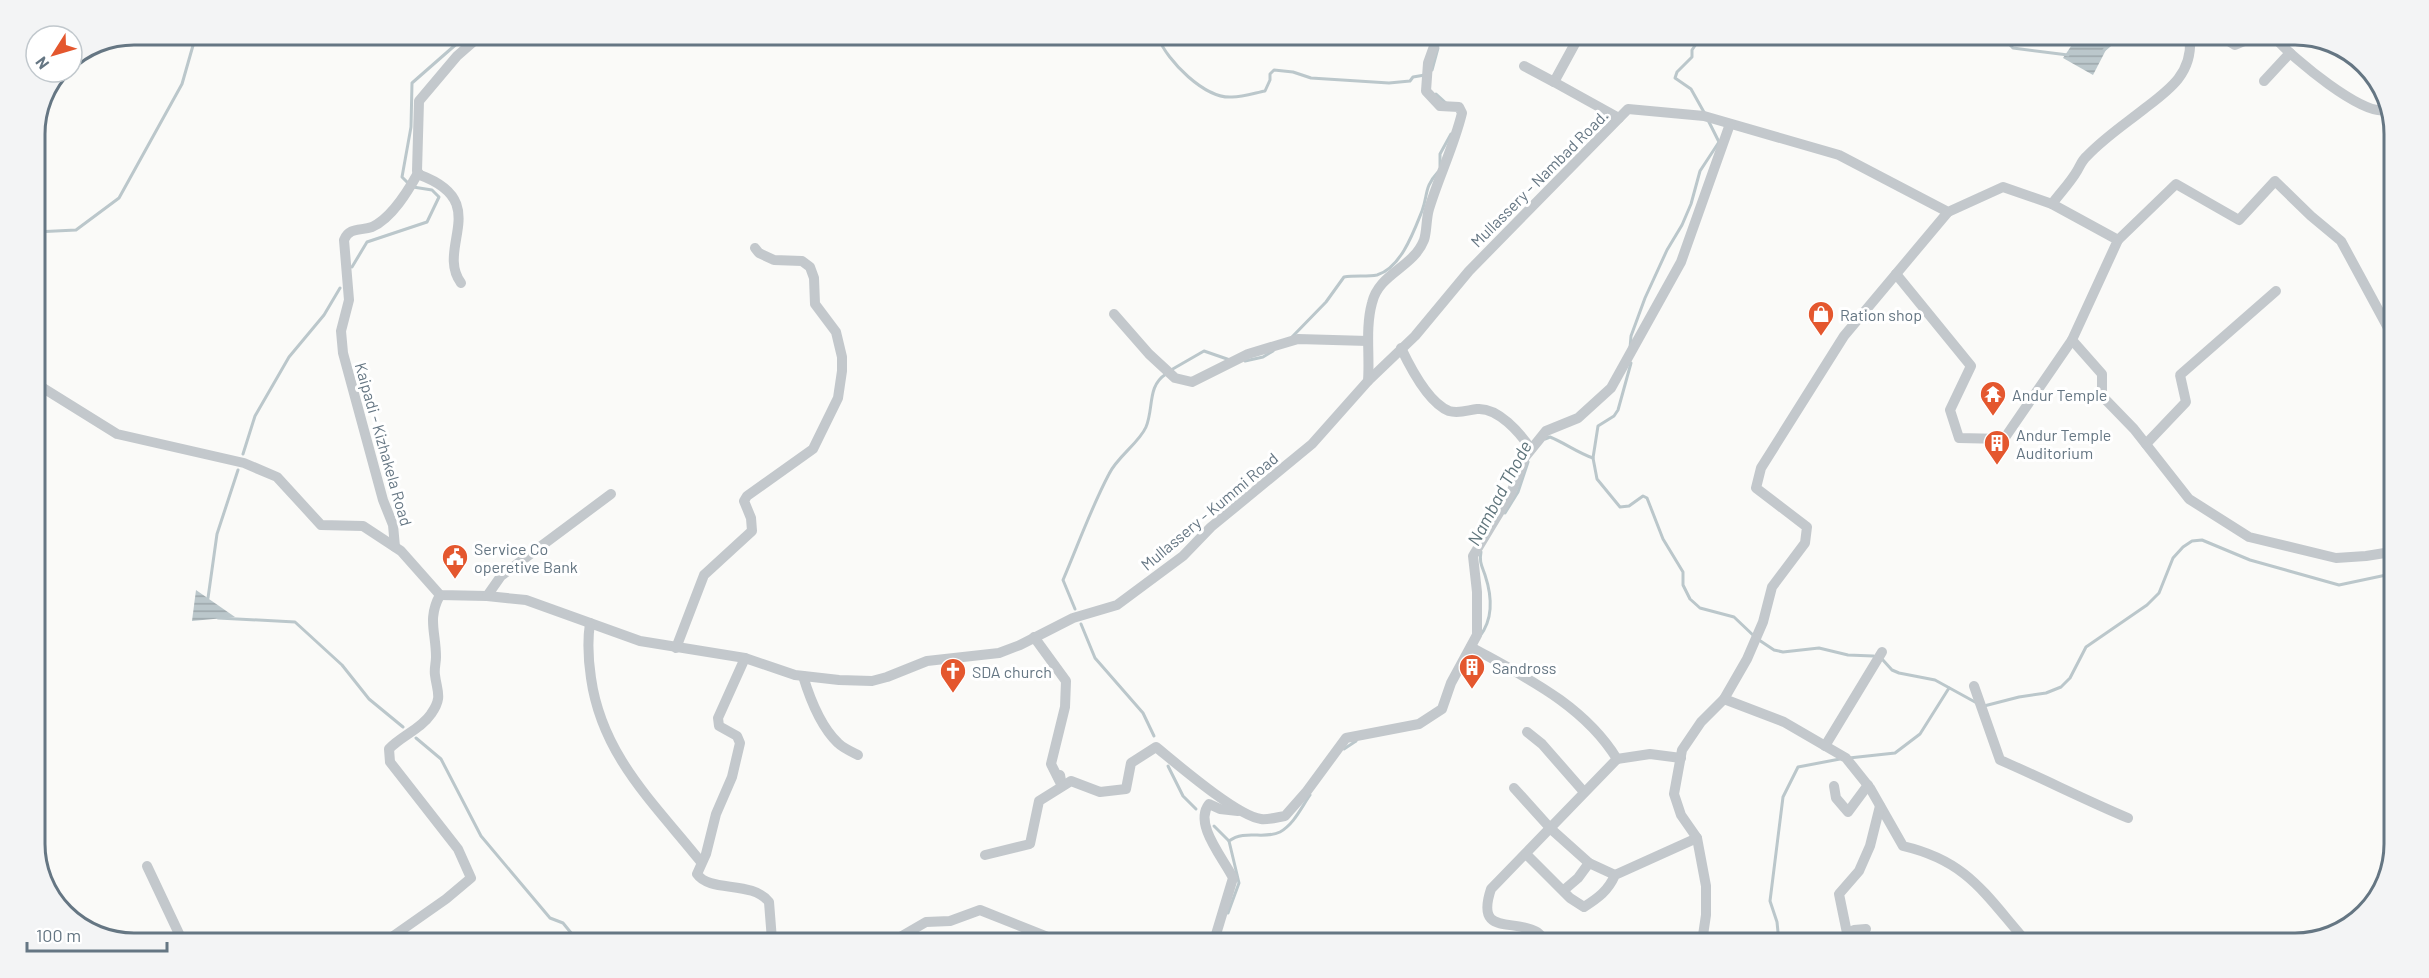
<svg xmlns="http://www.w3.org/2000/svg" width="2429" height="978" font-family="Barlow,sans-serif">
  <style>
    .water { fill: url(#water-rules) }
    .lines { fill: none; stroke-linecap: round; stroke-linejoin: round }
    .stream { stroke: #bbc7cb; stroke-width: 3 }
    .minor { stroke: #c3c8cc; stroke-width: 10 }
    .labels { text-anchor: middle; dominant-baseline: central; stroke-width: 6; stroke-linejoin: round; paint-order: stroke }
    .street-label { font-size: 16px; fill: #657683; stroke: #fff }
    .poi-label { font-size: 16px; fill: #657683; stroke: #fff; text-anchor: start }
    .water-label { font-size: 18px; font-style: italic; fill: #60757c; stroke: #fff }
    .rim { fill: none; stroke: #657683; stroke-width: 3 }
  </style>
  <defs>
    <pattern id="water-rules" width="6" height="5" patternUnits="userSpaceOnUse" patternTransform="scale(1.5)"><rect width="6" height="5" fill="#bbc7cb"/><path d="M0 2.5h6" fill="none" stroke="#9ca6aa"/></pattern>
  </defs>
  <rect width="100%" height="100%" fill="#fafaf8"/>
  <g class="water">
    <path d="M2076,39h18l14,7 -15,29 -30,-17z"/>
    <path d="M196,590l39,27 -43,4z"/>
  </g>
  <g class="lines">
    <g class="stream">
      <path d="M1158,37c9,24 47,62 74,60 11,0 23,-4 33,-6l5,-11v-6l4,-4 19,2 18,6 78,5 21,-2 3,-4 12,-2"/>
      <path d="M1700,38l-8,12v7l-15,15 -2,6 16,11 14,25"/>
      <path d="M2004,39l9,9 55,7"/>
      <path d="M2104,50l13,-11"/>
      <path d="M1432,70l6,-22"/>
      <path d="M1436,94l11,10"/>
      <path d="M1440,166v-12l11,-20"/>
      <path d="M408,183l-6,-6 9,-50 1,-44 49,-43 12,-5"/>
      <path d="M35,232l41,-2 43,-32 63,-114 12,-42 5,-7"/>
      <path d="M352,267l15,-25 60,-20 12,-25 -7,-7 -19,-3"/>
      <path d="M1292,337l34,-35 18,-25c11,-2 23,0 33,-2 24,-7 37,-44 45,-64 6,-16 2,-24 16,-39"/>
      <path d="M1630,348l1,-12 14,-38 22,-48 15,-25 9,-21 9,-33 19,-29 -11,-22"/>
      <path d="M1245,361l18,-4 10,-6"/>
      <path d="M1171,370l33,-19 26,9"/>
      <path d="M1545,439l5,-2c15,6 28,16 43,21l5,-32 16,-10 4,-6 13,-47"/>
      <path d="M243,454l12,-38 34,-59 35,-42 16,-27"/>
      <path d="M1593,458l4,21 23,28 9,-1 14,-10 4,2 16,41 20,33v13l7,14 10,9 34,9 20,19"/>
      <path d="M1505,513l13,-21 10,-30"/>
      <path d="M208,598l9,-64 21,-64"/>
      <path d="M1075,609l-12,-29c15,-35 28,-72 46,-106 8,-17 30,-31 37,-47 8,-19 1,-41 20,-53"/>
      <path d="M218,618l77,4 47,43 27,34 34,28"/>
      <path d="M1081,624l14,34 48,55 11,23"/>
      <path d="M1480,636c13,-17 12,-40 5,-61 -3,-9 -6,-13 -4,-23"/>
      <path d="M1759,640l15,10 9,2 36,-4 29,7 25,1 9,3 10,11 7,3 36,7 40,22"/>
      <path d="M1984,706l35,-9 27,-4 15,-6 9,-9 16,-31 61,-42 12,-12 14,-35 10,-11 9,-6 10,-1 48,20 89,25 52,-11"/>
      <path d="M416,738l25,21 40,77 69,82 13,5 13,16"/>
      <path d="M1344,749l12,-8"/>
      <path d="M1849,758l46,-5 25,-19 29,-46"/>
      <path d="M1168,766l15,30 13,13"/>
      <path d="M1214,826l15,15"/>
      <path d="M1228,913l11,-30 -10,-42c16,-12 35,-1 51,-9 14,-8 21,-24 30,-37"/>
      <path d="M1779,942l-2,-20 -7,-21 13,-104 15,-30 42,-8"/>
    </g>
    <g class="minor">
      <path d="M1578,38l-24,44 65,36"/>
      <path d="M2227,40l8,5 12,-5"/>
      <path d="M2277,40c17,19 85,76 109,70"/>
      <path d="M1524,66l30,16"/>
      <path d="M2264,81l26,-28"/>
      <path d="M2052,204c8,-11 18,-21 25,-33 3,-5 5,-11 10,-15 17,-18 38,-32 57,-47 25,-19 48,-35 46,-69"/>
      <path d="M2118,240l58,-56 63,36 36,-39 36,35 30,25 52,96"/>
      <path d="M1896,274l75,92 -21,44 9,28 45,1 68,-99"/>
      <path d="M461,283c-26,-35 32,-81 -41,-108l-3,-4 2,-70 38,-45 24,-21"/>
      <path d="M1114,314l35,40 26,24 17,4 56,-28 50,-15 70,2"/>
      <path d="M1401,348c9,19 28,55 48,63 10,3 19,-1 28,-2 21,-2 43,24 54,40"/>
      <path d="M1368,381l47,-45 54,-65 159,-162 76,7 135,39 109,57 55,-25 49,17 66,36 -46,100 30,34v22l32,33 55,70 60,38 87,21 30,-2 25,-4"/>
      <path d="M35,383l82,51 127,29 33,14 44,48 42,1 38,25 39,44 47,1 39,4 114,41 105,17 50,17 44,5 33,1 15,-4 40,-16 72,-8 21,-8 53,-27 44,-13 66,-49 28,-29 101,-83 56,-63c2,-26 -3,-52 4,-78 7,-30 41,-35 52,-63 3,-9 2,-21 5,-31 10,-33 25,-63 33,-96l-3,-6 -19,-1 -14,-15 2,-28 9,-25"/>
      <path d="M2146,444l40,-42 -6,-27 96,-84"/>
      <path d="M395,547l-2,-22 -10,-25 -40,-147 -2,-22 8,-31 -5,-60c5,-13 17,-9 28,-13 20,-9 36,-36 46,-54"/>
      <path d="M487,596l14,-20 110,-82"/>
      <path d="M590,623c-3,20 -2,35 1,55 11,78 63,125 110,184"/>
      <path d="M1034,637l32,44 -1,26 -14,57 11,22 -2,-11"/>
      <path d="M1471,647c54,30 113,58 146,112l-126,130c-16,48 23,29 46,43 4,3 7,7 11,10"/>
      <path d="M676,648l28,-73 48,-44 -1,-13 -7,-17 3,-5 66,-47 25,-51 4,-27v-14l-6,-25 -21,-28 -1,-26 -4,-11 -8,-6 -28,-1 -15,-7 -4,-5"/>
      <path d="M745,658l-27,60 1,8 18,10 3,7 -8,34 -16,37 -10,40 -9,20c13,19 55,6 72,28l3,38"/>
      <path d="M803,676c7,23 17,50 35,67 5,5 14,9 20,12"/>
      <path d="M1974,686l26,74c44,19 85,40 128,58"/>
      <path d="M1724,699l60,23 62,36 24,30 33,58c64,15 81,47 122,94v3"/>
      <path d="M1527,732l15,12 42,48"/>
      <path d="M1825,746l57,-94"/>
      <path d="M1617,759l33,-5 31,4"/>
      <path d="M1834,786l2,12 12,14 20,-27"/>
      <path d="M1514,788l37,41 38,34 26,12"/>
      <path d="M1526,854l44,44 14,9c14,-9 24,-16 31,-32l82,-37"/>
      <path d="M985,855l45,-11 9,-43 32,-20 29,11 26,-3 5,-26 25,-16c21,17 81,69 105,72 7,1 17,-2 24,-3l22,-25 39,-53 73,-14 23,-15 9,-26 26,-48v-43l-4,-36 38,-63 14,-36 21,-26 32,-13 33,-30 70,-126 49,-138"/>
      <path d="M147,866l34,72"/>
      <path d="M1564,890l14,-12 11,-15"/>
      <path d="M1847,933l7,-3 12,-1"/>
      <path d="M389,939l57,-40 25,-21 -13,-29 -68,-87 -1,-13c12,-13 32,-20 42,-35 12,-17 6,-22 4,-39 -1,-6 1,-12 1,-18 0,-25 -9,-38 4,-62"/>
      <path d="M895,940l31,-18 24,-1 30,-11 75,30"/>
      <path d="M1214,941l19,-63c-9,-19 -40,-54 -24,-74l11,5 18,2"/>
      <path d="M1702,942l4,-27v-29l-9,-48 -16,-23 -7,-21 8,-44 19,-28 23,-23 23,-40 16,-37 9,-35 33,-44 2,-16 -51,-39 5,-20 83,-132 104,-124"/>
      <path d="M1853,942l-6,-9 -8,-39 20,-23 11,-25 10,-40"/>
    </g>
  </g>
  <defs>
    <g id="shop-pin" transform="scale(1.35)"><path d="M0 17L-7.5 6A9.5 9.5 0 1 1 7.5 6Z" fill="#e4572e" stroke="#fff"/><path d="M-5-2.5h2.3a2.7 3.5 0 0 1 5.4 0H5L5.5 6h-11ZM-1.5-2.5h3a1.5 2.3 0 0 0-3 0Z" fill="#fff"/></g>
    <g id="temple-pin" transform="scale(1.35)"><path d="M0 17L-7.5 6A9.5 9.5 0 1 1 7.5 6Z" fill="#e4572e" stroke="#fff"/><path d="M0-6L5-2H3V0L6.5 2.5H4V6H1.5V3h-3V6H-4V2.5H-6.5L-3 0V-2H-5Z" fill="#fff"/></g>
    <g id="building-pin" transform="scale(1.35)"><path d="M0 17L-7.5 6A9.5 9.5 0 1 1 7.5 6Z" fill="#e4572e" stroke="#fff"/><path d="M-4-6H4V6H1V3H-1V6H-4ZM-2.5-4.3h1.7v1.8h-1.7ZM.8-4.3h1.7v1.8H.8ZM-2.5-1h1.7V.8h-1.7ZM.8-1h1.7V.8H.8Z" fill="#fff"/></g>
    <g id="civic-pin" transform="scale(1.35)"><path d="M0 17L-7.5 6A9.5 9.5 0 1 1 7.5 6Z" fill="#e4572e" stroke="#fff"/><path d="M-.6-6.5H3V-4.5H.6V-3L4-1V1h2V6H-6V1h2V-1L-.6-3ZM-1.2 2.5V6h2.4V2.5Z" fill="#fff"/></g>
    <g id="church-pin" transform="scale(1.35)"><path d="M0 17L-7.5 6A9.5 9.5 0 1 1 7.5 6Z" fill="#e4572e" stroke="#fff"/><path d="M-1.2-6h2.4v3.5h3.3v2.4h-3.3V6h-2.4V-.1h-3.3v-2.4h3.3Z" fill="#fff"/></g>
  </defs>
  <g fill-rule="evenodd">
    <use href="#shop-pin" x="1821" y="314"/>
    <use href="#temple-pin" x="1993" y="394"/>
    <use href="#building-pin" x="1997" y="443"/>
    <use href="#civic-pin" x="455" y="557"/>
    <use href="#building-pin" x="1472" y="667"/>
    <use href="#church-pin" x="953" y="671"/>
  </g>
  <g class="labels">
    <g class="street-label">
      <text transform="translate(1539 178) rotate(-45)">Mullassery - Nambad Road.</text>
      <text transform="translate(384 444) rotate(74)">Kaipadi - Kizhakela Road</text>
      <text transform="translate(1209 511) rotate(-40)">Mullassery - Kummi Road</text>
    </g>
    <g class="poi-label">
      <text x="1840" y="314">Ration shop</text>
      <text x="2012" y="394">Andur Temple</text>
      <text x="2016" y="434">Andur Temple<tspan x="2016" dy="18">Auditorium</tspan></text>
      <text x="474" y="548">Service Co<tspan x="474" dy="18">operetive Bank</tspan></text>
      <text x="1492" y="667">Sandross</text>
      <text x="972" y="671">SDA church</text>
    </g>
    <g class="water-label">
      <text transform="translate(1499 493) rotate(-62)">Nambad Thode</text>
    </g>
  </g>
  <path d="M0 0H2429V978H0ZM134 45H2295A89 89 0 0 1 2384 134V844A89 89 0 0 1 2295 933H134A89 89 0 0 1 45 844V134A89 89 0 0 1 134 45Z" fill="#f3f4f5" fill-rule="evenodd"/>
  <path class="rim" d="M134 45H2295A89 89 0 0 1 2384 134V844A89 89 0 0 1 2295 933H134A89 89 0 0 1 45 844V134A89 89 0 0 1 134 45Z"/>
  <g transform="translate(54 54) rotate(233)"><circle r="28" fill="#ffffff" stroke="#c1c8cd" stroke-width="1.5"/>
  <path d="M0-4.5L10 22L0 15L-10 22Z" fill="#e4572e"/>
  <text y="-9" font-size="16" font-weight="bold" text-anchor="middle" fill="#657683">N</text>
  </g>
  <path d="M27 942v9h140v-9" fill="none" stroke="#657683" stroke-width="3"/>
  <text x="36" y="942" font-size="18" fill="#657683" stroke="#ffffff" stroke-width="4.5" paint-order="stroke">100 m</text>
</svg>
